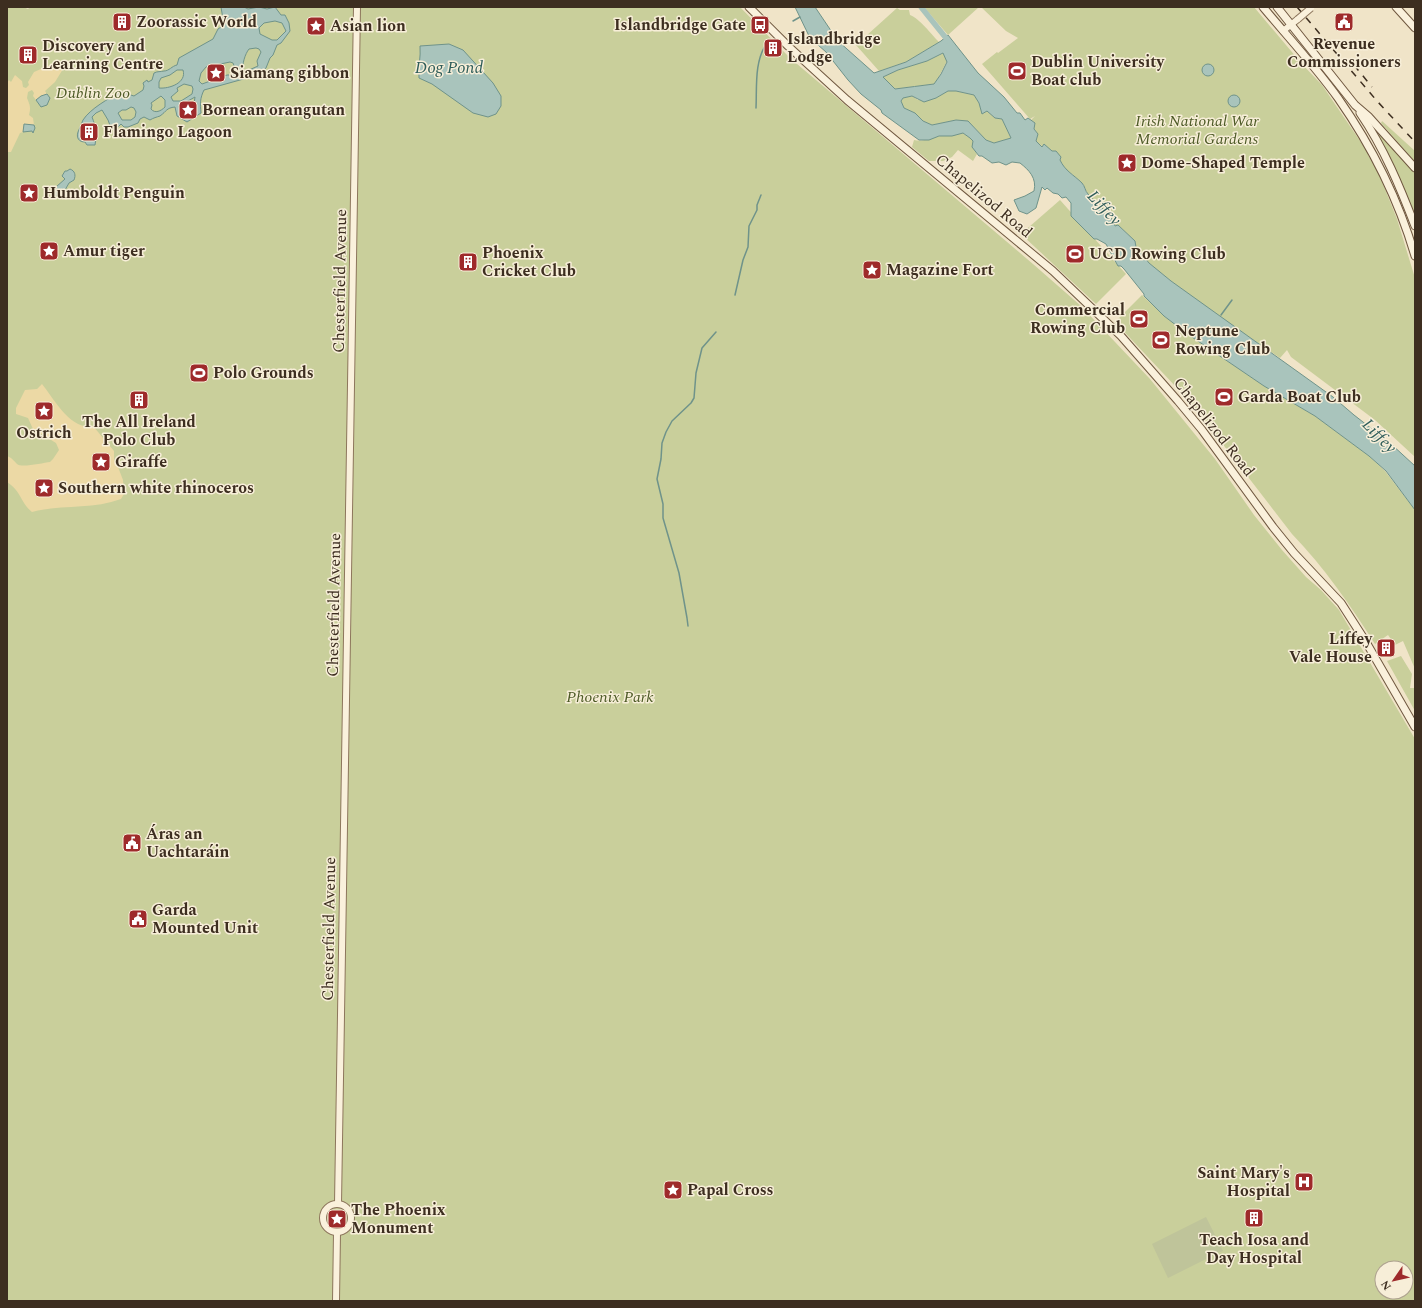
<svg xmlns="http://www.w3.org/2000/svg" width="1422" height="1308" font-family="Spectral,serif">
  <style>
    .green { fill: #c9cf9b; fill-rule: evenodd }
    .sand { fill: #ecd9a5 }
    .cemetery { fill: #bfc49a }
    .water { fill: #a9c4bc; stroke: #6f938a; fill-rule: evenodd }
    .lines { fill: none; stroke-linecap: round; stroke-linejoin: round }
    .stream { stroke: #6f938a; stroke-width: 1.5 }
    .canal { stroke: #a9c4bc; stroke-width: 5.5 }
    .tertiary-casing { stroke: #8d765c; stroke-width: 8 }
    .secondary-casing { stroke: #6f573f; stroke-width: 9 }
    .tertiary { stroke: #faf1dc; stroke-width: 6 }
    .secondary { stroke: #faf1dc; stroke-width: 7 }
    .rail { stroke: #3d2e20; stroke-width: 1.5; stroke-dasharray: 7 7; stroke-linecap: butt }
    .tertiary-bridge-casing { stroke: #8d765c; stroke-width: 8; stroke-linecap: butt }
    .tertiary-bridge { stroke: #faf1dc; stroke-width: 6 }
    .labels { text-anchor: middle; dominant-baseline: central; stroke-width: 3; stroke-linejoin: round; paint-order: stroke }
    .poi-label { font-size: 16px; font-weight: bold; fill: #3d2e20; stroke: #f7eed8; text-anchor: start }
    .park-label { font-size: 16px; font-style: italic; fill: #4d5a26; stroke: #f7eed8 }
    .street-label { font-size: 16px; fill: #3d2e20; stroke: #f7eed8 }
    .water-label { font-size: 17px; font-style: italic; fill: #2f5d5a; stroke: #f7eed8 }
  </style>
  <rect width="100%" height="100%" fill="#f0e4c8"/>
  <g class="green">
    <path d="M7,7h16l5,2 2,-2h710l50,51 243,206 48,42 69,73 65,80 39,56 28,35 24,27 15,13 18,20 76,129v562h-1408zM1382,1268h24v24h-24z"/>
    <path d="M924,7h55l-31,28z"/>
    <path d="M981,7h273l48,57 20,21 47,69 -1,1 11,18 8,21 10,25 18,59v179l-40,-37 -84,-63 -4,-7 -7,8 -61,-41 -48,-36 -22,-18 -13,-16 -1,-6 -17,-16 -3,1 -1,-4 -27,-29 -4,-9 -11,-10 -3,-1 -17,-22 -8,-6 -1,2 -7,-6 2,-7 -4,-5 1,-6 -4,-3 4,-4 -5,3 -48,-55 15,-12 1,1 20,-15 -12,-7z"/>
    <path d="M897,8l3,2h9l1,5c9,3 22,20 29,27l-33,20 -27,9 -23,-26z"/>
    <path d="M944,53l3,8 -12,23c-14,2 -27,3 -41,5l-11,-12 15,-7 29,-9z"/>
    <path d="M948,91h8l18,4 5,8 3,10 5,-2 8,7 7,1 9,19 -17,5 -8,-3 -18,-19 -12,-1 -24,5 -9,-4 -8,-8 -11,-5 -3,-7 2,-3 9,-2 6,4 18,-2z"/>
    <path d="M1382,121l33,30v11l-34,-39z"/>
    <path d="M963,133c3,3 9,5 10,8 2,7 -1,6 4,13l-4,7 -15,-11 -6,7 -9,4h-14l-17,-14 2,-7c10,2 16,-2 26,-4 7,-1 14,-1 23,-3z"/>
    <path d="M1378,134l2,1 35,38v44z"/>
    <path d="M1060,200l66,74 -30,30 -75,-70z"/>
    <path d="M1142,295l22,21 25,19 75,51 51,30 54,40 16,15 30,39v159l-12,-28 -8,4 -7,-10 -13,9c-24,-38 -51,-77 -83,-110l-101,-131 -76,-81z"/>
    <path d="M1401,656l11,18 -2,14h5v23l-28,-50z"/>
  </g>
  <g class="sand">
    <path d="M57,62l5,3 1,4 -8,13 -10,9 2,3 -6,2 -5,4 -3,-4 1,-3 -2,-3 -4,2 -1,6c3,7 4,10 2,17l4,3 1,7h-10l-1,7 -3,1 -9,19h-3l-1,-2v-67l2,-3 2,2 4,-7 7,6 1,6 3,1 3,-3 -1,-3 6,-10z"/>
    <path d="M30,189l3,6 -10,5 -3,-2 -1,-3 5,-5z"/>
    <path d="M42,384c12,15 29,47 51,42l21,25v9l4,7 5,13 1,14 -3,5c-29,11 -59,5 -89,13 -12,-10 -10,-20 -25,-30v-26c5,2 6,4 10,8 4,4 26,-1 33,-2l3,-3 6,-9 -3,-7 -23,-14 -5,-11 -12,-4v-6l9,-18 12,-1z"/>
  </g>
  <path class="cemetery" d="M1206,1217l17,34 -3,1h-3l-1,2 -48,24 -16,-34z"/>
  <g class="water">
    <path d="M221,7h23l4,2 11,-2 8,2 8,-2 6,8h4l4,8 1,8 -9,12 -4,2 -4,10 -3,3 -4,10 -8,7 -54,15c-4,8 -4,14 -3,23l-14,9 -10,-6 -2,-9c-9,1 -8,4 -15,9 -3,1 -7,2 -10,4l-6,-3 -4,2 -2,4 -10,4h-4l-3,-3 -6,6 -4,-2 -3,-8 -6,-10 -6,3 -4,4c4,10 5,17 3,28h-8l-2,-3c-6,0 -9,-4 -7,-10 2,-4 3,-8 5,-12 7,-11 26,-22 38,-28l13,4 9,-6 1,-4 -1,-3 4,-3 1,2 4,-2 2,-7c4,-2 6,-1 10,-2 5,0 8,-5 13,-6l2,-7 34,-19 5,-10 6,-4zM275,21l7,2 4,8 -9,9h-5l-12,-6 -1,-6 5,-5zM256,48l3,1 2,3 -4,9 1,5 -9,4 -6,1c-1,-7 2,-17 6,-22zM230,62l3,1 3,8 -3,4h-6l-25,9 -3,-3 2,-8 5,-6zM177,70h6c4,13 -14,19 -24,18v-6l2,-4 9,-3zM184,84l8,2 1,3 -1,5 -11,7h-8l-2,-4 7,-6 -1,-3zM161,96l4,4v7c-4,4 -10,7 -14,2l1,-4 -1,-2zM195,97l-2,13h3v2l-10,6 -5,-2 -2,-10zM131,107l3,1 2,4 -1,5 -4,3h-9l-4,-7 4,-3h4z"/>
    <path d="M795,7h20l23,34 36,32 32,-11 35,-21 7,-6 30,38 26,24 13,16h3l5,7 3,-2 7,5 -1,6 4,5 -2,7 6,6 2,-3 8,7h4l5,6 -1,3c5,11 14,15 22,23 3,3 3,8 6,11 8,10 24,20 27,32l3,-1 17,16 1,6 13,16 22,18 162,116 21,18 36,28 25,23v44l-29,-39 -17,-15 -54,-40 -51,-30 -75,-51 -25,-19 -20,-20v-2l-20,-25 -3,-3h-3l-12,-22 -9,-5h-3l-23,-23v-13l-5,-6 -4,1 -4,-4 -5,-1 -6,-5 -2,2 -3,-3 -6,21 -9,6 -8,-3 -5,-11 11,-4 9,-5c3,-13 -5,-21 -14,-28l-8,-1 -6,3 -7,-3 -7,1 -10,-7h-3l-7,-9 1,-6 -3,-3 -7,-5 -11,3h-13l-10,4h-10l-37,-27 -1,-3 -20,-16 -13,-14 -22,-28 -16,-14zM943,53l4,9 -6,12 -7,10c-13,2 -26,3 -39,5l-12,-12 15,-7 29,-9zM948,91h8l18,4 5,8 3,11 5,-3 8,7 7,1 9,19 -17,5 -8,-3 -18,-19 -12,-1 -24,5 -9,-4 -8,-8 -11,-5 -3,-7 2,-3 9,-2 12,6 12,-4z"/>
    <path d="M449,44l14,6 30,33 8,13v10l-5,8 -8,3 -15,-4 -41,-29 -13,-6c-1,-11 2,-21 1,-32z"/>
    <circle cx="1208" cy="70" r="6"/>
    <path d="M47,94l3,4 -3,7 -6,2 -5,-7 5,-4z"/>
    <circle cx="1234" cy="101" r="6"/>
    <path d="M24,124l10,1 1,3 -2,5 -1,-2 -9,1z"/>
    <path d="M70,169c5,2 6,6 4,11l-5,3 -4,7 -3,-1 -1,4 -4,3 -5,-3 4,-6 9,-8 -3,-3 3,-5h2z"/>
  </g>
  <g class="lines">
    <g class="stream">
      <path d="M793,21l7,-4"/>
      <path d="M756,108c1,-21 -2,-47 11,-65"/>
      <path d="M735,295l8,-35 5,-13 1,-21 8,-16v-5l4,-10"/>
      <path d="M1221,315l11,-15"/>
      <path d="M688,626l-1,-8 -8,-45 -16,-55v-14l-6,-25 4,-20 1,-16 4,-11 6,-11 19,-18 3,-5 2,-25 6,-25 14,-16"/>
    </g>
    <path class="canal" d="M921,7l29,36"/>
    <g class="tertiary-casing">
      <g id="tertiary">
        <path d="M1283,31l15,-12"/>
        <circle cx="337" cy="1218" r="14"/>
        <path d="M338,1204l19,-1197"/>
        <path d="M336,1301l1,-68"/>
      </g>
    </g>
    <g class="secondary-casing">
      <g id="secondary">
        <path d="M749,7l39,39 59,54 206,171 68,65 57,65 24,29 71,97 21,26 47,50 25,39 49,85"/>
        <path d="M1263,7c25,30 52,59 75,91 35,50 60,100 77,158"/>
        <path d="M1277,7l78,98 14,12 46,51"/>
        <path d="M1396,7l19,21"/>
        <path d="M1360,113c24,35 40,74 55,113"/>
      </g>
    </g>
    <use href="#tertiary" class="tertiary"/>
    <use href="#secondary" class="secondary"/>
    <g class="rail">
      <path d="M1297,7l80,94 38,41"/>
      <path d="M1354,65l18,22"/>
    </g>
    <g class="tertiary-bridge-casing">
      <path id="tertiary-bridge" d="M1298,19l13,-11"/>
    </g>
    <use href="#tertiary-bridge" class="tertiary-bridge"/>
  </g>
  <defs>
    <g id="building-square" transform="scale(1)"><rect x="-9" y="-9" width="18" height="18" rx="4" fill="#9e2a2b" stroke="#f7eed8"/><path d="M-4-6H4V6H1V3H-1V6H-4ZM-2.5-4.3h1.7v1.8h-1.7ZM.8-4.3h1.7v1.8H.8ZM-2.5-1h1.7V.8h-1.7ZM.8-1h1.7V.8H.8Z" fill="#fff"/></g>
    <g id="civic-square" transform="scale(1)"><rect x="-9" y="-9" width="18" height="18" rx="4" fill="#9e2a2b" stroke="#f7eed8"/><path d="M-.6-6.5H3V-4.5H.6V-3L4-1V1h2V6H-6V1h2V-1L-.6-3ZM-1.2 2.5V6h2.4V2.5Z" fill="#fff"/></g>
    <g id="bus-square" transform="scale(1)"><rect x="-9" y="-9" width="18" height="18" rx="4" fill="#9e2a2b" stroke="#f7eed8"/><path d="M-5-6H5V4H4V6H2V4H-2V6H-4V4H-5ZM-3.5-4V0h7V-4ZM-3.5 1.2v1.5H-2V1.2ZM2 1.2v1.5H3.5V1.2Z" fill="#fff"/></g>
    <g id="sight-square" transform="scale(1)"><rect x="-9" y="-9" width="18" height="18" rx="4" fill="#9e2a2b" stroke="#f7eed8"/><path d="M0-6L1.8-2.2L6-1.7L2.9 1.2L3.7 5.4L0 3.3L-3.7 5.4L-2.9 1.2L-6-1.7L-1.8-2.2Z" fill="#fff"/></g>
    <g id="stadium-square" transform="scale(1)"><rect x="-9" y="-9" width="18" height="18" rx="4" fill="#9e2a2b" stroke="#f7eed8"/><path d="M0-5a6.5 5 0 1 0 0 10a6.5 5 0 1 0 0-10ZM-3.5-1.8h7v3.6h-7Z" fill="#fff"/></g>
    <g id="hospital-square" transform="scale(1)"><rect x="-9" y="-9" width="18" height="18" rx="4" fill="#9e2a2b" stroke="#f7eed8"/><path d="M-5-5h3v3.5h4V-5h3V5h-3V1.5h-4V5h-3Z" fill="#fff"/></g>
  </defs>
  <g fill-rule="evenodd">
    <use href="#building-square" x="122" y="22"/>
    <use href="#civic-square" x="1344" y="22"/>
    <use href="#bus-square" x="760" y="25"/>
    <use href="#sight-square" x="316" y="26"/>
    <use href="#building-square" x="773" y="48"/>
    <use href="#building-square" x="28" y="55"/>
    <use href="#stadium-square" x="1017" y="71"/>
    <use href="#sight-square" x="216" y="73"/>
    <use href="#sight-square" x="188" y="110"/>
    <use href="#building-square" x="89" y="132"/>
    <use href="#sight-square" x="1127" y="163"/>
    <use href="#sight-square" x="29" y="193"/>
    <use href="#sight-square" x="49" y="251"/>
    <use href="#stadium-square" x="1075" y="254"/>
    <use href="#building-square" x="468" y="262"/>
    <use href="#sight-square" x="872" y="270"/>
    <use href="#stadium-square" x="1139" y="319"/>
    <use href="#stadium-square" x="1161" y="340"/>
    <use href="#stadium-square" x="199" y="373"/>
    <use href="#stadium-square" x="1224" y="397"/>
    <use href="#building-square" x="139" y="400"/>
    <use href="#sight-square" x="44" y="411"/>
    <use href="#sight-square" x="101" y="462"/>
    <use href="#sight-square" x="44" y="488"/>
    <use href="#building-square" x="1386" y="648"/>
    <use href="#civic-square" x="132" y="843"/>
    <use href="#civic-square" x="138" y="919"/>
    <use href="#hospital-square" x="1304" y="1182"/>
    <use href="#sight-square" x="673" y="1190"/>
    <use href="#building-square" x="1254" y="1218"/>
    <use href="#sight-square" x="337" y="1219"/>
  </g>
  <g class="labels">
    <g class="poi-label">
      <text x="136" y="22">Zoorassic World</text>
      <text x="746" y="25" text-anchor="end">Islandbridge Gate</text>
      <text x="330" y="26">Asian lion</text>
      <text x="787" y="39">Islandbridge<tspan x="787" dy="18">Lodge</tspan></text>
      <text x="1344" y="44" text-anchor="middle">Revenue<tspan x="1344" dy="18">Commissioners</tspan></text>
      <text x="42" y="46">Discovery and<tspan x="42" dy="18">Learning Centre</tspan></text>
      <text x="1031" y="62">Dublin University<tspan x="1031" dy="18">Boat club</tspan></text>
      <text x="230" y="73">Siamang gibbon</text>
      <text x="202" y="110">Bornean orangutan</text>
      <text x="103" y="132">Flamingo Lagoon</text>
      <text x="1141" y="163">Dome-Shaped Temple</text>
      <text x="43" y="193">Humboldt Penguin</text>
      <text x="63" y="251">Amur tiger</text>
      <text x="482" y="253">Phoenix<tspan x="482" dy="18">Cricket Club</tspan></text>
      <text x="1089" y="254">UCD Rowing Club</text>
      <text x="886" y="270">Magazine Fort</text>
      <text x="1125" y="310" text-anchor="end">Commercial<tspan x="1125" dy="18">Rowing Club</tspan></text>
      <text x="1175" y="331">Neptune<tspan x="1175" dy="18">Rowing Club</tspan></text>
      <text x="213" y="373">Polo Grounds</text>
      <text x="1238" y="397">Garda Boat Club</text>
      <text x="139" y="422" text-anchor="middle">The All Ireland<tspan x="139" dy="18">Polo Club</tspan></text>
      <text x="44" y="433" text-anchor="middle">Ostrich</text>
      <text x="115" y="462">Giraffe</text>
      <text x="58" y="488">Southern white rhinoceros</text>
      <text x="1372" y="639" text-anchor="end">Liffey<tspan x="1372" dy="18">Vale House</tspan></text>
      <text x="146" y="834">Áras an<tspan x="146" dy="18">Uachtaráin</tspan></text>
      <text x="152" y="910">Garda<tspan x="152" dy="18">Mounted Unit</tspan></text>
      <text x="1290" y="1173" text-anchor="end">Saint Mary's<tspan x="1290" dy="18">Hospital</tspan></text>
      <text x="687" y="1190">Papal Cross</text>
      <text x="351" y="1210">The Phoenix<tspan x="351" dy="18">Monument</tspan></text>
      <text x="1254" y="1240" text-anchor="middle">Teach Iosa and<tspan x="1254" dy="18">Day Hospital</tspan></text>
    </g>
    <g class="park-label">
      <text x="93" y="93">Dublin Zoo</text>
      <text x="1197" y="121">Irish National War<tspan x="1197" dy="18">Memorial Gardens</tspan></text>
      <text x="610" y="697">Phoenix Park</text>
    </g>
    <g class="street-label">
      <text transform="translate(984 196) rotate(40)">Chapelizod Road</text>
      <text transform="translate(340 281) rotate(-89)">Chesterfield Avenue</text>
      <text transform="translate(1214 427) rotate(52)">Chapelizod Road</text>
      <text transform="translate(334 605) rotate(-89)">Chesterfield Avenue</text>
      <text transform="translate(329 929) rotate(-89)">Chesterfield Avenue</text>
    </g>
    <g class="water-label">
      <text x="449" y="68">Dog Pond</text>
      <text transform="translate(1104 208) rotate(47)">Liffey</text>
      <text transform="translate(1379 436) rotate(45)">Liffey</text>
    </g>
  </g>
  <rect width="1422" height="1308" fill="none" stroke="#3d2e20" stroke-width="16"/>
  <g transform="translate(1394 1280) rotate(236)"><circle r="19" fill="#f7eed8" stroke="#ada18e"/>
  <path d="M0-3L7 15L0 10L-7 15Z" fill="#9e2a2b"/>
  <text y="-6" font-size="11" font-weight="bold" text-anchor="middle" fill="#3d2e20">N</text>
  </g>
</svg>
